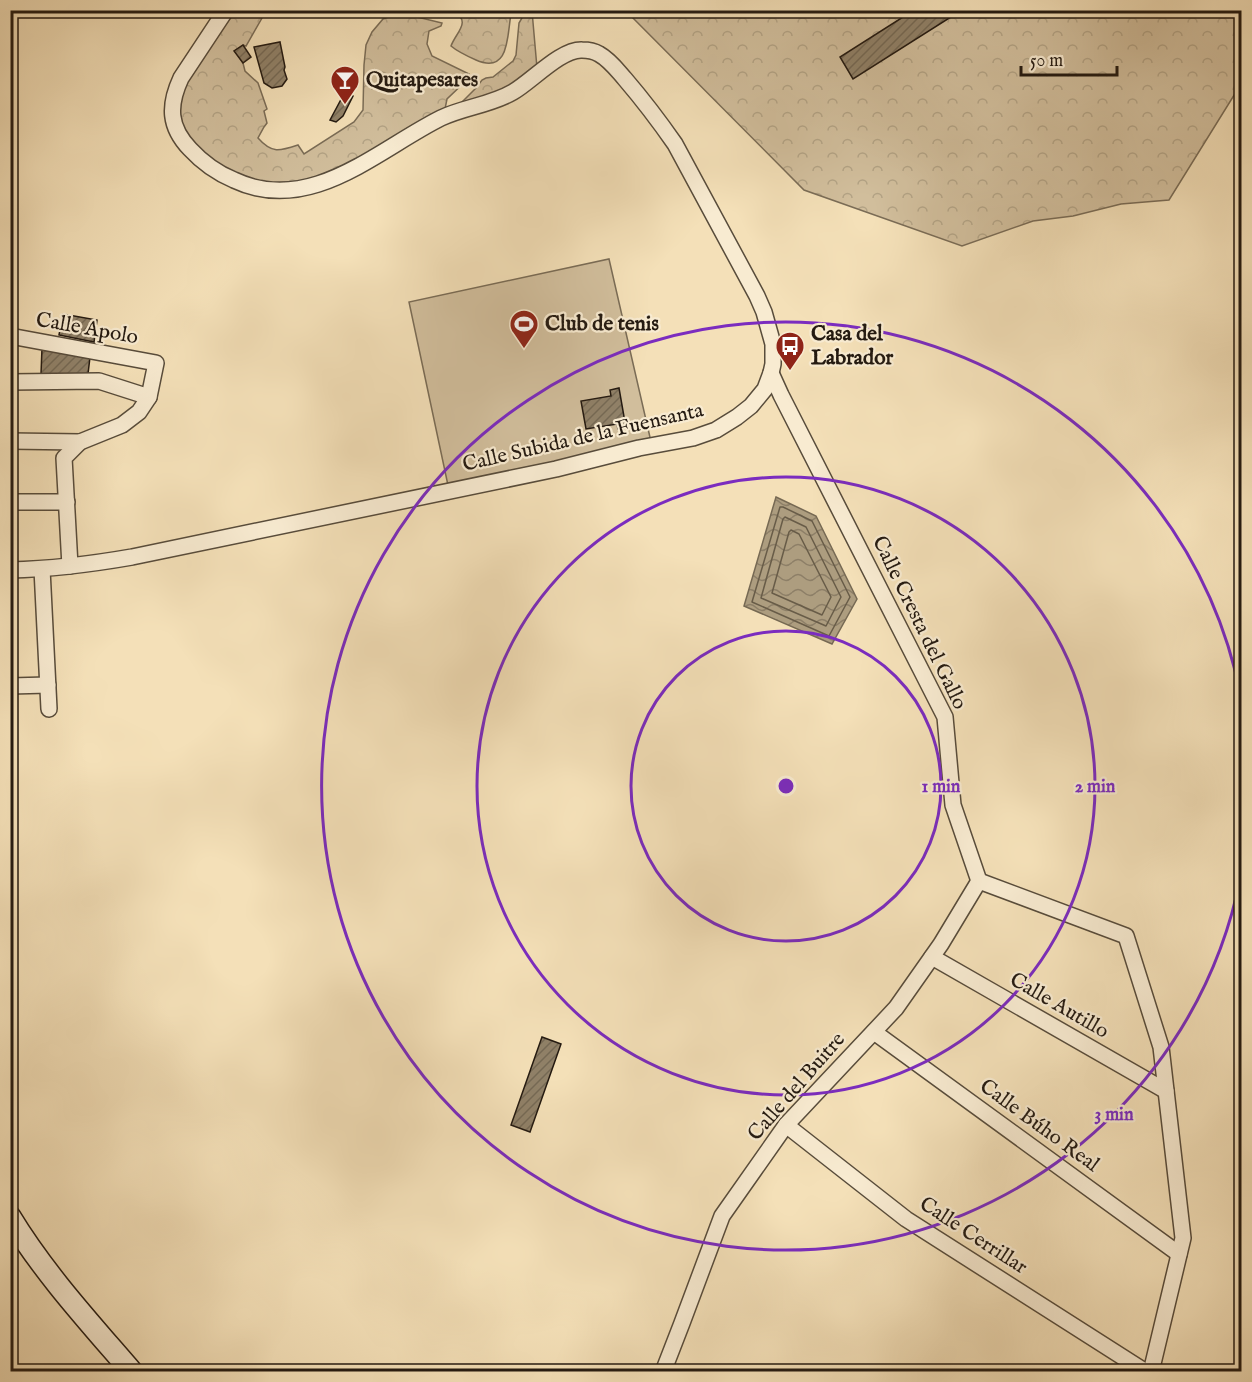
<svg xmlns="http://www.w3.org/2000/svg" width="1252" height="1382" font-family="'IM FELL English',serif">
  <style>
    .green { fill: #d1be9c; stroke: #7a6c56; stroke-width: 1.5 }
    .forest { fill: url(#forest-crowns); stroke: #7a6c56; stroke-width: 1.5 }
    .water { fill: url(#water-waves); stroke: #766953; stroke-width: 1.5 }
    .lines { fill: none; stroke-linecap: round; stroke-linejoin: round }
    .shore { stroke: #685c48; stroke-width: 1.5 }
    .building { fill: url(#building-hatch); stroke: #241a11; stroke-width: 1.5 }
    .street-casing { stroke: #584c3b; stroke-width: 18 }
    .secondary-casing { stroke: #241a11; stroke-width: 24 }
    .street { stroke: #f8ebd1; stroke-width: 15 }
    .secondary { stroke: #f8ebd1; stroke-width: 21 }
    .ring { fill: none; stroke: #7b2cbf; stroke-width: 3 }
    .labels { text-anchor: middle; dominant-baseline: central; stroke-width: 4.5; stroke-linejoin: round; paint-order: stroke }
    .poi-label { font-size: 21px; font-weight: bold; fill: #241a11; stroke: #f8ebd1; text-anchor: start }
    .street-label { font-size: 21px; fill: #241a11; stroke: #f8ebd1 }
    .centre { fill: #7b2cbf; stroke: #f8ebd1; stroke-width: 3 }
    .ring-label { font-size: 18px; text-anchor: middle; font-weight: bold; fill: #7b2cbf; stroke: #f8ebd1; stroke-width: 4.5; stroke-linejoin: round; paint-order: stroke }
  </style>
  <defs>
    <pattern id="forest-crowns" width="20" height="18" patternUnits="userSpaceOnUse" patternTransform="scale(1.5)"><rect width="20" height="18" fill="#d1be9c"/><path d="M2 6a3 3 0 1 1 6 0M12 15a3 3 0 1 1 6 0" fill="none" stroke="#b3a385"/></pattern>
    <pattern id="water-waves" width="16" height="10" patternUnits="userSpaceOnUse" patternTransform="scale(1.5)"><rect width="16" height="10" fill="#ad9d7f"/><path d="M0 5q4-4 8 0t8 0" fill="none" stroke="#8d7f67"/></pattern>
    <pattern id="building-hatch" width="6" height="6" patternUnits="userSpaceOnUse" patternTransform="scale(1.5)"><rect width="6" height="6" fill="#908168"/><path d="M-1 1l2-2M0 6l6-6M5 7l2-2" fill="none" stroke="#756954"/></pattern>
  </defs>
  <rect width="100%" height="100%" fill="#f4e0b8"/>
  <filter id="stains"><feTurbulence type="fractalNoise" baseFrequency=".00333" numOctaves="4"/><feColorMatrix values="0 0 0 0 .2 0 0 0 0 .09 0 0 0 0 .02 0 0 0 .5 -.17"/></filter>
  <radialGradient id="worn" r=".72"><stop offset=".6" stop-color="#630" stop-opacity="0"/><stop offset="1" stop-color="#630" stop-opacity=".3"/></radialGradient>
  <path class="green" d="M609,259l43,187 -203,44 -40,-188z"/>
  <g class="forest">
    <path d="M233,11h6l7,4 3,-4h9l4,7 -16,28 -3,-1 -8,6 8,12 2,8 13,12 9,26 -3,2 3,12 -3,4 -6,11c14,16 22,13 40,7l6,9 50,-32 9,-12 1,-45 2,-20 6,-13 11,-13 11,-4h15l33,8 -1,3 -12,5 -2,13 5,12 37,18v4l-22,21 -2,10 -79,49 -75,28 -54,-9 -38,-25 -14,-15 -7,-32 8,-26z"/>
    <path d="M452,11h61l-2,3c-4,21 -1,61 -35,46 -9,-4 -18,-8 -25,-14 5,-14 22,-25 1,-35z"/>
    <path d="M526,11h6l5,57 -29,23 -48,13 16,-16 6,-8 4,-2 7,-1 20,-16 3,-6 3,-32z"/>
    <path d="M626,11h615v73l-72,116 -48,4 -48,12 -40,5 -71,25 -158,-56z"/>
  </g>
  <path class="water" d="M776,497l40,19 41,83 -25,45 -88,-38z"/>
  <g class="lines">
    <g class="shore">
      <path d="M780,507h3l29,14 38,76 -21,39 -77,-34z"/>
      <path d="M785,517l21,10 35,70 -15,29 -65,-28 22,-79z"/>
      <path d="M791,530l8,4 32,63 -9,18 -50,-22 17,-61z"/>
    </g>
  </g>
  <g class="building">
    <path d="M914,10h48l-109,69 -13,-22z"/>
    <path d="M280,42l5,25 -1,3 3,9 -5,7 -10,2 -8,-5 -10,-36z"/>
    <path d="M243,45l8,12 -8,6 -9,-12z"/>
    <path d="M345,92l8,4 -10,20 -7,6 -6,-2z"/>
    <path d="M63,314l34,6 -3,22 -35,-7z"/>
    <path d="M42,348l48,9 -2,17h-47z"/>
    <path d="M619,388l7,40 -8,1 -1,-5 -31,5 -5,-28 30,-5 -1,-6z"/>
    <path d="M542,1037l19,7 -31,88 -19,-7z"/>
  </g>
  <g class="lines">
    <g class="street-casing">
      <g id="street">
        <path d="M10,336l146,27 -7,34 -10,15 -17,13 -42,17 -16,16 6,108"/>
        <path d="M771,373l10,22 164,322 8,88 26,76"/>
        <path d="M10,382l89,-1 50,16"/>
        <path d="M10,441l70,1"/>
        <path d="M10,502h57"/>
        <path d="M42,569l7,140"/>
        <path d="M10,570c41,-1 82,-6 122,-13l424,-88 83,-21 54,-10 23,-8 21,-13 14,-11 14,-17 6,-16 2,-9v-20l-9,-32 -7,-16 -82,-152c-16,-23 -32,-44 -50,-65 -8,-9 -15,-19 -26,-25 -5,-3 -12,-4 -17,-4 -21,-1 -50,31 -69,42 -22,13 -49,15 -72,26 -64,32 -131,98 -207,62 -17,-7 -32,-18 -44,-31 -21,-22 -22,-43 -9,-71l45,-68"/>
        <path d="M10,686l38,-1"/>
        <path d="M979,881l147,55 35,111 22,191 -32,134"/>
        <path d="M932,957l234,134"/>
        <path d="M874,1032l305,222"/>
        <path d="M786,1125l120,94 240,153"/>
        <path d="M663,1372l19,-49 40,-107 64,-91 110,-117 45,-64 38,-63"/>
      </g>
    </g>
    <g class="secondary-casing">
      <path id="secondary" d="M10,1217c34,56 79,105 122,155"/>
    </g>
    <use href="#street" class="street"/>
    <use href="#secondary" class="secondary"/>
  </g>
  <g class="ring">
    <circle cx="786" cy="786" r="155"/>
    <circle cx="786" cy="786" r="309"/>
    <path d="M1241 875A464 464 0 1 1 1241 697"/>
  </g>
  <defs>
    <g id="bar-pin" transform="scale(1.5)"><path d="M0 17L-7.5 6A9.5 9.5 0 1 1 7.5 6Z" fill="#8f2418" stroke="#f8ebd1"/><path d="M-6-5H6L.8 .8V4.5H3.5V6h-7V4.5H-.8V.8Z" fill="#fff"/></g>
    <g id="stadium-pin" transform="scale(1.5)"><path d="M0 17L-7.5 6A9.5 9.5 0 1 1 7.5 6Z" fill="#8f2418" stroke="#f8ebd1"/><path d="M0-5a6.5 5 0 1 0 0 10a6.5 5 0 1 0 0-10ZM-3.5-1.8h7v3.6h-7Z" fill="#fff"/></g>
    <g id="bus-pin" transform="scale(1.5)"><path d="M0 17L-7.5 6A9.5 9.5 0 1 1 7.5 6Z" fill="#8f2418" stroke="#f8ebd1"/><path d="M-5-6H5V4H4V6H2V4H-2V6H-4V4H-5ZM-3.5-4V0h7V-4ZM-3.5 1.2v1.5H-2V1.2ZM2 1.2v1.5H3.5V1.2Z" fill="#fff"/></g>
  </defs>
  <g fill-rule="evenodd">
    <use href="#bar-pin" x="345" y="80"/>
    <use href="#stadium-pin" x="524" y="324"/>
    <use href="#bus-pin" x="790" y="346"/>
  </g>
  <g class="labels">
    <g class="poi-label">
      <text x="366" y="80">Quitapesares</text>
      <text x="545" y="324">Club de tenis</text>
      <text x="811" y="334">Casa del<tspan x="811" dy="24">Labrador</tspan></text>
    </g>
    <g class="street-label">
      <text transform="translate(87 329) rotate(10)">Calle Apolo</text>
      <text transform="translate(583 438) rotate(-13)">Calle Subida de la Fuensanta</text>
      <text transform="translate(919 623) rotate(64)">Calle Cresta del Gallo</text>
      <text transform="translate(1059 1006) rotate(30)">Calle Autillo</text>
      <text transform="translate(797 1087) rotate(-49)">Calle del Buitre</text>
      <text transform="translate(1039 1126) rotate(36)">Calle Búho Real</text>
      <text transform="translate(973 1236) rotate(33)">Calle Cerrillar</text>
    </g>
  </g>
  <circle cx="786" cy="786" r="9" class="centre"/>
  <g class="ring-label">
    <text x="941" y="792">1 min</text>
    <text x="1095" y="792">2 min</text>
    <text x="1114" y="1120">3 min</text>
  </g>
  <rect width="1252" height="1382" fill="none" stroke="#f4e0b8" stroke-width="36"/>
  <rect x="12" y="12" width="1228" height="1358" fill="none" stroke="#241a11" stroke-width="3"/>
  <rect x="18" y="18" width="1216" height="1346" fill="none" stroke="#241a11" stroke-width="1.5"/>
  <path d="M1021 66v9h96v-9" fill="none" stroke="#241a11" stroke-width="3"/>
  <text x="1030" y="66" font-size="18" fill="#241a11" stroke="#f8ebd1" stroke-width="4.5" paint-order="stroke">50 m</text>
  <rect width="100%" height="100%" filter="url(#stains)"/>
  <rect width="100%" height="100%" fill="url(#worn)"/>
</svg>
